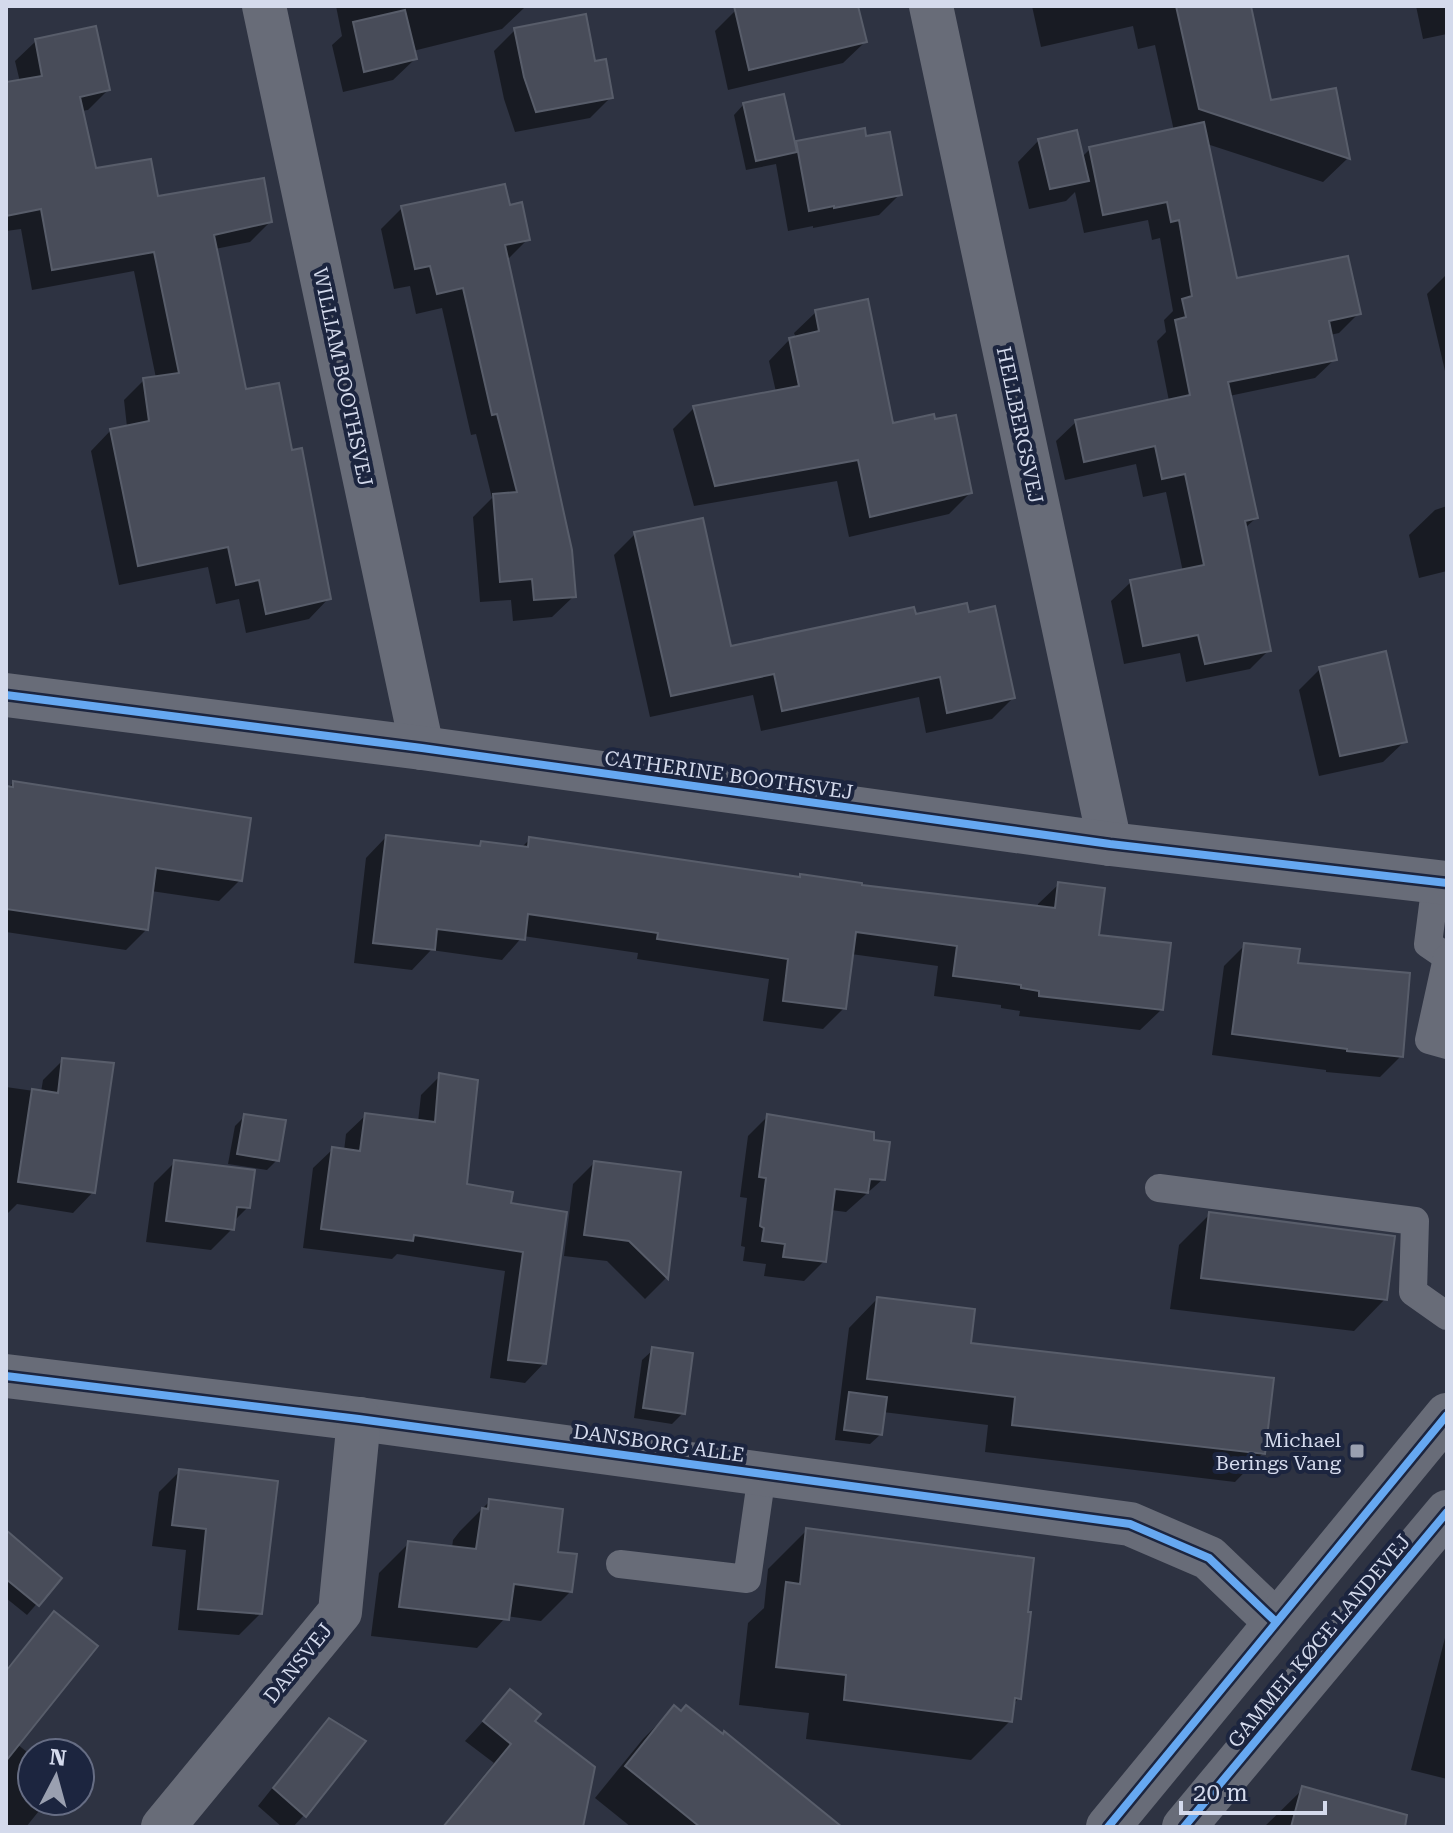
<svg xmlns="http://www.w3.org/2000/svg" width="1453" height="1833" font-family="'Roboto Serif',serif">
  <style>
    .shadow { fill: #0007 }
    .building { fill: #484c59; stroke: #585d6a; stroke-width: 2 }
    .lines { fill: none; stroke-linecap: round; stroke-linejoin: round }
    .service { stroke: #686c78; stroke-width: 28 }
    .minor { stroke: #686c78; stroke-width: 44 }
    .secondary { stroke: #686c78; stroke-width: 44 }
    .cycleway-casing { stroke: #1c253f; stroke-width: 13 }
    .cycleway { stroke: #66a8f1; stroke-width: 8 }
    .poi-dot { fill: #9aa0b0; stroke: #1c253f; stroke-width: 3 }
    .labels { text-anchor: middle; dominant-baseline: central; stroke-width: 8; stroke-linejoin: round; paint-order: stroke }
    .street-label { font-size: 20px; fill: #d4daec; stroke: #1c253f }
    .poi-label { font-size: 20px; fill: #d4daec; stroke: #1c253f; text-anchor: end }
  </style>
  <rect width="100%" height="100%" fill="#2e3342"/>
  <g class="shadow">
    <path d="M336,6h187l1,2 -22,21 -89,22 2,8 -22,21 -50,12 -11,-47 10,-9z"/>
    <path d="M752,6h104l9,36 -22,21 -115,27 -13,-59 21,-21z"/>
    <path d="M1032,6h217l21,96 78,56 -25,24 -116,-38 29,136 122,34 -19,19 -9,2 5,24 -20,19 -86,18 27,122 -12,11 25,121 -19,19 -64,13 -6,-29 -56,11 -13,-63 20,-19 52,-10 -17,-80 -23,5 -7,-33 -71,16 -9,-39 20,-19 93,-21 -12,-60 9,-9 -2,-12 9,-9 -13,-73 -8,2 -4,-20 -64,13 -9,-41 -9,9 -37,8 -11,-47 21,-22 43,17 8,-8 84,-18 -19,-86 -17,4 -5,-23 -92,21z"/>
    <path d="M1416,6h31v28l-24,5z"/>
    <path d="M515,30l78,34 18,33 -21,21 -75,14 -11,-33 -10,-48z"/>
    <path d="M36,41l72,49 -20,20 -7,1 13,60 62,27 114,24 -20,20 -35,7 30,143 46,61 38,145 -20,21 -63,14 -7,-34 -23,5 -8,-37 -89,18 -28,-134 20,-21 16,-3 -3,-27 20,-20 12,-2 -22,-107 -102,19 -11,-61 -15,2v-147l14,-2 -5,-21z"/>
    <path d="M744,104l49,42 4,-3 67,-4 36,55 -21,21 -66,13v-2l-25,5 -12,-67 -30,6 -12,-55z"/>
    <path d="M508,207l20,32 -22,22 68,335 -22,21 -39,4 -2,-21 -31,2 -7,-85 19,-19 -16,-64 -5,1 -29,-127 -26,6 -6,-28 -16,3 -13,-60 21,-21z"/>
    <path d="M1447,274v96l-2,1 -18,-77z"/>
    <path d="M816,312l75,114 79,67 -21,21 -100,23 -12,-56 -143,25 -21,-77 21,-21 82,-16 -7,-31 21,-22 6,-1 -2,-5z"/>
    <path d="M1447,506v65l-28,7 -10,-43 26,-25z"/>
    <path d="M635,534l94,114 185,-32 99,82 -21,21 -66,14 -7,-36 -158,34 -8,-36 -103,22 -36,-162z"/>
    <path d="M1320,669l85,72 -22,21 -64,14 -20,-86z"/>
    <path d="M14,783l226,97 -21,21 -68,-10 -4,38 -21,21 -120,-18v-144z"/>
    <path d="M386,837l91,11 4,-5 40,5 9,-9 330,48 178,21v-4l21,-20 37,53 65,73 -21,20 -121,-14 1,-5 -19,-3v-3l-67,-9 4,-30 -87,-12 -7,54 -21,21 -60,-8 6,-42 -132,-20 1,-6 -115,-17 -21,24 -71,-10 -19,20 -58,-7 12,-105z"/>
    <path d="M1245,945l51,20 105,91 -21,21 -54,-5v-2l-114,-15 12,-89z"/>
    <path d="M63,1060l30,132 -20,21 -56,-9 -11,11v-128l35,5 2,-12z"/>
    <path d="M440,1076l25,110 44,19 56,9 -21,149 -19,20 -35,-5 15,-107 -108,-17 -5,5 -89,-11 10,-80 20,-19 11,2 2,-17 20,-19 52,7 3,-27z"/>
    <path d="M245,1116l32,44 -10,10 -39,-6 7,-38z"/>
    <path d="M768,1116l103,26 12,37 -37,33 -15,-2 -7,51 -20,20 -40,-5 2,-12 -23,-3 2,-14 -4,-1 6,-48 -7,-1 8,-61z"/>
    <path d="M175,1162l73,45 -15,15 -1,7 -21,21 -65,-8 8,-59z"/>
    <path d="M594,1163l85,11 -13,104 -21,21 -38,-38 -43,-5 9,-72z"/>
    <path d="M1210,1214l175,85 -31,32 -184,-22 9,-64z"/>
    <path d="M877,1299l92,45 294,109 -28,29 -250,-30 3,-27 -105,-13 -2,22 -11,10 -35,-4 14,-112z"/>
    <path d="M653,1350l30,63 -11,11 -38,-6 8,-58z"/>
    <path d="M180,1471l80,143 -21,21 -61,-5 8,-80 -34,-4 7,-54z"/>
    <path d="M490,1501l66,52 15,38 -30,30 -34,-5 -30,32 -106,-12 8,-63 30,-30 43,5 1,-8 7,-9z"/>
    <path d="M807,1530l212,168 -7,7 -2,16 -39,39 -165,-21 3,-26 -70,-8 9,-82 16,-15 4,-39z"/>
    <path d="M6,1549l53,29 -32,37 -21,-17z"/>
    <path d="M55,1614l-38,130 15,12v45h15l-21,26h-20v-158z"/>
    <path d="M1447,1630v149l-36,-9z"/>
    <path d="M510,1692l22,29 45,106h-135l52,-64 -29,-22z"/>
    <path d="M674,1708l48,28 117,91h-208l-36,-29 48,-59z"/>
    <path d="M330,1720l-26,95 -11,12h-11l-24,-21 55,-69z"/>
    <path d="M1303,1789l86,38h-125z"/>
  </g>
  <g class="building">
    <path d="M734,6h124l9,36 -118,28z"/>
    <path d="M1176,6h75l20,94 65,-12 14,71 -151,-50z"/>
    <path d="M405,10l12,49 -53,13 -11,-50z"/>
    <path d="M586,14l9,47 11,-2 7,39 -77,14 -12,-35 -10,-49z"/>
    <path d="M96,26l14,64 -30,7 16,71 55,-9 7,37 106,-18 8,44 -58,13 32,154 33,-6 13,67 10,-2 29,151 -65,15 -7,-34 -23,5 -8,-38 -90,19 -28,-137 39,-8 -6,-43 36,-5 -25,-121 -102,18 -11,-61 -35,7v-134l36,-6 -7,-37z"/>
    <path d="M784,94l13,58 -41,9 -13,-58z"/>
    <path d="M1204,122l33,156 111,-22 13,58 -32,7 8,39 -109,22 30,136 -13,3 26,130 -66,13 -7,-29 -55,11 -13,-66 74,-15 -19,-91 -23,5 -7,-33 -71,16 -9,-42 115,-25 -15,-75 11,-3 -4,-18 10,-3 -13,-76 -8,2 -4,-20 -64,13 -14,-68z"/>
    <path d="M865,128l1,8 24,-4 12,63 -68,13v-2l-25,5 -13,-70z"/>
    <path d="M1077,130l12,51 -39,8 -12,-50z"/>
    <path d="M505,184l5,21 12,-3 8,38 -25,5 67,305 4,47 -42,3 -2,-21 -32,3 -7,-88 24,-2 -20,-78 -5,1 -29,-127 -26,6 -7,-28 -15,3 -14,-63z"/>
    <path d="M868,299l25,124 41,-9 1,5 21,-4 16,78 -102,24 -12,-57 -143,26 -22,-80 106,-20 -10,-48 30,-7 -4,-21z"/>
    <path d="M703,518l28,128 183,-39 2,7 51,-11 2,9 26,-6 20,92 -68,15 -7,-36 -158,34 -8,-37 -103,22 -37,-164z"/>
    <path d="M1386,651l21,91 -67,14 -21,-89z"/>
    <path d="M13,781l238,37 -9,63 -86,-13 -8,62 -142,-21v-123l7,1z"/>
    <path d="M386,835l94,11 1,-5 47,6 1,-10 271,40v-3l62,9v2l193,23 3,-26 47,6 -6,47 72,8 -8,67 -124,-14v-5l-18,-3v-3l-68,-9 4,-30 -101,-14 -10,77 -63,-8 5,-42 -131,-20 1,-6 -130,-19 -3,26 -88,-11 -2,21 -62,-7z"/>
    <path d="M1244,943l56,6 -2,14 112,10 -7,84 -56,-6v-2l-115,-15z"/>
    <path d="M62,1058l52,5 -19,130 -77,-11 14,-93 26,4z"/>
    <path d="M439,1073l39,7 -11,104 46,8 -2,11 56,9 -21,152 -38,-4 15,-108 -109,-17 -1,6 -92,-12 11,-82 28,4 5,-38 70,9z"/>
    <path d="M244,1114l42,6 -7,41 -42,-7z"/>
    <path d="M767,1114l107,18v8l16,2 -5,38 -15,-1 -2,14 -33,-4 -9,73 -43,-5 2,-13 -23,-3 2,-13 -4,-2 6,-48 -7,-1z"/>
    <path d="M174,1160l81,10 -5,38 -13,-1 -3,23 -68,-9z"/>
    <path d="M594,1161l87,11 -13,107 -39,-38 -45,-6z"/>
    <path d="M1209,1212l186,24 -8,64 -186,-22z"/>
    <path d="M877,1297l98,12 -4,34 303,35 -9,76 -253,-29 3,-28 -148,-18z"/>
    <path d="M652,1347l41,6 -8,61 -42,-6z"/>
    <path d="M849,1392l38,5 -5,38 -38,-5z"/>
    <path d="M179,1469l99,12 -16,133 -64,-5 8,-80 -34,-4z"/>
    <path d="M489,1499l74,10 -5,43 19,2 -5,38 -58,-8 -5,36 -110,-13 9,-66 68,8 6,-41 6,1z"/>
    <path d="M806,1528l228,30 -6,54h3l-10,87 -6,-1 -3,24 -168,-22 2,-25 -70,-8 10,-85 14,2z"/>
    <path d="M6,1530l56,48 -23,28 -33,-27z"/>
    <path d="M54,1611l44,35 -92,115v-90z"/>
    <path d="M510,1689l31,25 -6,7 60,46 -12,60h-140l68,-83 -28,-23z"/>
    <path d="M674,1705l7,6 5,-6 37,29 1,-3 118,96h-142l-75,-61z"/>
    <path d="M329,1718l37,23 -60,76 -33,-29z"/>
    <path d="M1302,1786l105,29 -2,12h-114z"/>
  </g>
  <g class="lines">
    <g class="service">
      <path d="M1436,882l-8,62 19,13"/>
      <path d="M1447,958l-18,82 18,5"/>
      <path d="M1159,1188l256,33 -2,71 34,24"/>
      <path d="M620,1564l127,15 15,-105"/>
    </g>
    <g class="minor">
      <path d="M264,6l158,742"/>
      <path d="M931,6l179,838"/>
      <path d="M6,695l416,53 688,96 337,39"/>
      <path d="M6,1376l353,43 771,105 79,34 67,64"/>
      <path d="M163,1827l177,-215 19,-193"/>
    </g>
    <g class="secondary">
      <path d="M1108,1827l339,-412"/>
      <path d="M1184,1827l263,-315"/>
    </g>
    <g class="cycleway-casing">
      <g id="cycleway">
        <path d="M6,695l416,53 688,96 337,39"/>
        <path d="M6,1376l353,43 771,105 79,34 67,64"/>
        <path d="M1108,1827l339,-412"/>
        <path d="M1184,1827l263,-315"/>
      </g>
    </g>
    <use href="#cycleway" class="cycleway"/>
  </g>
  <rect class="poi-dot" x="1349" y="1443" width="16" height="16" rx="4"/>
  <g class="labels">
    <g class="street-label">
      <text transform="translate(343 377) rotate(78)">WILLIAM BOOTHSVEJ</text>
      <text transform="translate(1020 425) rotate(78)">HELLBERGSVEJ</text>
      <text transform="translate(729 775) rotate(8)">CATHERINE BOOTHSVEJ</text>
      <text transform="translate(659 1443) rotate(8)">DANSBORG ALLE</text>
      <text transform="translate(1319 1641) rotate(-50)">GAMMEL KØGE LANDEVEJ</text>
      <text transform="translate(298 1663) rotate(-51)">DANSVEJ</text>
    </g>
    <g class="poi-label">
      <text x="1341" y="1440">Michael<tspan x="1341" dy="23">Berings Vang</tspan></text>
    </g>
  </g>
  <rect width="1453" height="1833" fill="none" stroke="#d4daec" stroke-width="16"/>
  <g transform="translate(56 1777) rotate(6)"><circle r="38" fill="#1c253f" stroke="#666d84" stroke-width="2"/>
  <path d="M0-6L14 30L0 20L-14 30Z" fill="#9aa0b0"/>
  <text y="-12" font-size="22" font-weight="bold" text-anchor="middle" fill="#d4daec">N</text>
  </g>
  <path d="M1181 1801v12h144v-12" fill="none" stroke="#d4daec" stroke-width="4"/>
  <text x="1193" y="1801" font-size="24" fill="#d4daec" stroke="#1c253f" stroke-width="6" paint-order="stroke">20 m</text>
</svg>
